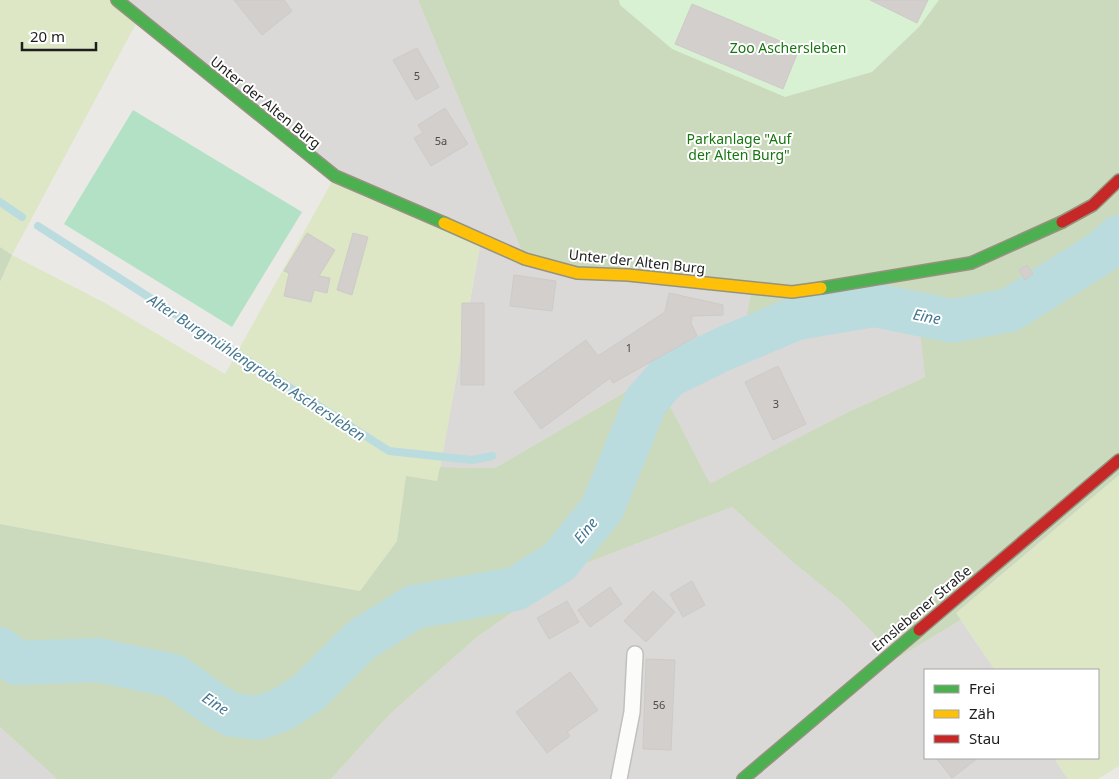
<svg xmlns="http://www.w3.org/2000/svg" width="1119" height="779" font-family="'Noto Sans',sans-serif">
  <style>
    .residential { fill: #dad9d7 }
    .grass { fill: #dde7c6 }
    .forest { fill: #cbd9bc; fill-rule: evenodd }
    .park { fill: #d7f1d2 }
    .pitch { fill: #b2e1c5 }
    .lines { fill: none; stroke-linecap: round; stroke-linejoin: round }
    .stream { stroke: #badcde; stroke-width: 8 }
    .river { stroke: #badcde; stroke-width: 44 }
    .building { fill: #d2cfcd; stroke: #cecac7 }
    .lane-casing { stroke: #c1c0be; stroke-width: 18 }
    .fast-casing { stroke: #95937f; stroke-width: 14 }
    .slow-casing { stroke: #95937f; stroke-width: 14 }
    .jam-casing { stroke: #95937f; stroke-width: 14 }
    .lane { stroke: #fcfcfb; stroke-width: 15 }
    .fast { stroke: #4caf50; stroke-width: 11 }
    .slow { stroke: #ffc107; stroke-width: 11 }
    .jam { stroke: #c62828; stroke-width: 11 }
    .labels { text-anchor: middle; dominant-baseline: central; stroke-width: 4; stroke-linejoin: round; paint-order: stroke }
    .number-label { font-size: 11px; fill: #4a4a49 }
    .park-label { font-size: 14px; fill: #187610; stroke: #fff }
    .street-label { font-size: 14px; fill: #1d1d1d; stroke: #fff }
    .water-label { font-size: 15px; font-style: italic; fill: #457891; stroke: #fff }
  </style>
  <rect width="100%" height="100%" fill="#ebe9e6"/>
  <g class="residential">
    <path d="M117,0h301l107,259 226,34 -3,23 -46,31 -207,121 -55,-1 41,-227 -146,-64z"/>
    <path d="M920,321l5,56 -77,35 -138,73 -42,-83 70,-45 40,-22z"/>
    <path d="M732,507l63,57 47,38 56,56 63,-38 34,50h-70v88h129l14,21h-737l59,-65 86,-76 100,-71z"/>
    <path d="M0,727l57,52h-57z"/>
  </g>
  <g class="grass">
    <path d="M0,0h117l22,18 -127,237 93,48 120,71 110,-198 146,64 -43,241 -32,-4 -9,64 -37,50 -360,-67v-242l12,-27 -12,-8z"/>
    <path d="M1119,475v291l-21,13h-30l-14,-21h44v-88h-103l-39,-57z"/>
  </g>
  <g class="forest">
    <path d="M418,0h701v475l-163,138 5,7 -63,38 -56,-56 -47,-38 -63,-57 -156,60 -100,71 -86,76 -59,65h-274l-57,-52v-203l360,67 37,-50 9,-65 31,5 3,-14 55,1 207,-121 45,-31 4,-23 -226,-34zM919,321l6,56 -77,35 -138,72 -42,-82 70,-45 40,-22z"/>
    <path d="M0,247l12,8 -12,27z"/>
  </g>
  <path class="park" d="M619,0h320l-20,27 -47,45 -87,25 -113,-48 -52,-44z"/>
  <path class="pitch" d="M133,110l169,102 -70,115 -168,-103z"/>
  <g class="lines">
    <g class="stream">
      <path d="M0,202l22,15"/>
      <path d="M38,226l351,225 83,9 20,-4"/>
    </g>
    <path class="river" d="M0,649l17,14 80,-3 77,16 42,30 17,9 25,3 23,-8 27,-17 53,-53 53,-33 101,-18 44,-27 43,-53 44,-108 22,-25 53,-26 76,-32 77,-13 79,16 57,-11 92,-58 17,-15"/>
  </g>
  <g class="building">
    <path d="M234,0h50l8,11 -30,24z"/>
    <path d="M870,0h58l-11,23z"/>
    <path d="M692,4l107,45 -16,40 -108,-45z"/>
    <path d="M417,48l22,39 -23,13 -23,-40z"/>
    <path d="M445,108l23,36 -37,22 -17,-28 9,-5 -5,-8z"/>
    <path d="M307,233l28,17 -16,26 11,2 -3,15 -13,-3 -3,12 -27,-6 5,-23 -5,-2z"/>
    <path d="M353,233l15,4 -16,58 -15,-5z"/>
    <path d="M1027,265l6,9 -8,6 -6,-10z"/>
    <path d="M514,275l42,6 -4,30 -42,-5z"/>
    <path d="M669,293l54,12v10l-31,1 -1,7 6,13 -84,47 -3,-5 -69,51 -27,-37 72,-52 12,16 67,-44z"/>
    <path d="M462,303h22v82h-23z"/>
    <path d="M778,366l28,58 -33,16 -28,-58z"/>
    <path d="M692,581l13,24 -22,12 -13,-23z"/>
    <path d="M610,587l12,17 -32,23 -12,-17z"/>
    <path d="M653,591l22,21 -29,30 -22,-21z"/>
    <path d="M567,601l12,21 -30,17 -12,-21z"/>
    <path d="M646,659l29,1 -4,90 -28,-1z"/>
    <path d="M570,672l28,38 -31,22 3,4 -23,17 -31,-41z"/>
    <path d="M936,758h42l-26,20z"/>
  </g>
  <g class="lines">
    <g class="lane-casing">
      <path id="lane" d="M619,779l13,-67 3,-58"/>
    </g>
    <g class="fast-casing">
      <g id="fast">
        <path d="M117,0l218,176 109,47"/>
        <path d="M821,288l150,-25 91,-41"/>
        <path d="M743,779l176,-149"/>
      </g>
    </g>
    <g class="slow-casing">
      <path id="slow" d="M444,223l81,36 52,14 51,2 164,17 29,-4"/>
    </g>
    <g class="jam-casing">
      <g id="jam">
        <path d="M1062,222l31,-17 26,-25"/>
        <path d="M919,630l200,-170"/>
      </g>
    </g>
    <use href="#lane" class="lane"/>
    <use href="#fast" class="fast"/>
    <use href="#slow" class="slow"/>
    <use href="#jam" class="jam"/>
  </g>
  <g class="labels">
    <g class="number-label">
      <text x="417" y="75">5</text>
      <text x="441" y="140">5a</text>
      <text x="629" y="347">1</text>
      <text x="776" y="403">3</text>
      <text x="659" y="704">56</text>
    </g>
    <g class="park-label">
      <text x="788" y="47">Zoo Aschersleben</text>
      <text x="739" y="138">Parkanlage "Auf<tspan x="739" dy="16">der Alten Burg"</tspan></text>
    </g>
    <g class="street-label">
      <text transform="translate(266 102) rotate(39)">Unter der Alten Burg</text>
      <text transform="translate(637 261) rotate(6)">Unter der Alten Burg</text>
      <text transform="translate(921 608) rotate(-40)">Emslebener Straße</text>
    </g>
    <g class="water-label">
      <text transform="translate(927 316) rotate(11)">Eine</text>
      <text transform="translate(257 367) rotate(33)">Alter Burgmühlengraben Aschersleben</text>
      <text transform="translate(585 530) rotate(-51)">Eine</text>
      <text transform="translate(216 703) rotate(33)">Eine</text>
    </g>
  </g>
  <rect x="924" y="669" width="175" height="90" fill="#ffffff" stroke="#a5a5a5"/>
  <rect x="934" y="685" width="25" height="8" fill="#4caf50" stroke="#a5a5a5"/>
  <text x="969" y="694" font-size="15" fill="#1d1d1d">Frei</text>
  <rect x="934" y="710" width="25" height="8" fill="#ffc107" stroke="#a5a5a5"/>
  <text x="969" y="719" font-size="15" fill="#1d1d1d">Zäh</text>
  <rect x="934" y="735" width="25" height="8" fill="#c62828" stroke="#a5a5a5"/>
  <text x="969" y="744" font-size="15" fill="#1d1d1d">Stau</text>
  <path d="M22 42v8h74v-8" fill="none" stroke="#1d1d1d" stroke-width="2.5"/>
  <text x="30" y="42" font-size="15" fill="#1d1d1d" stroke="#ffffff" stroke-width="4" paint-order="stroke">20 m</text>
</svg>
